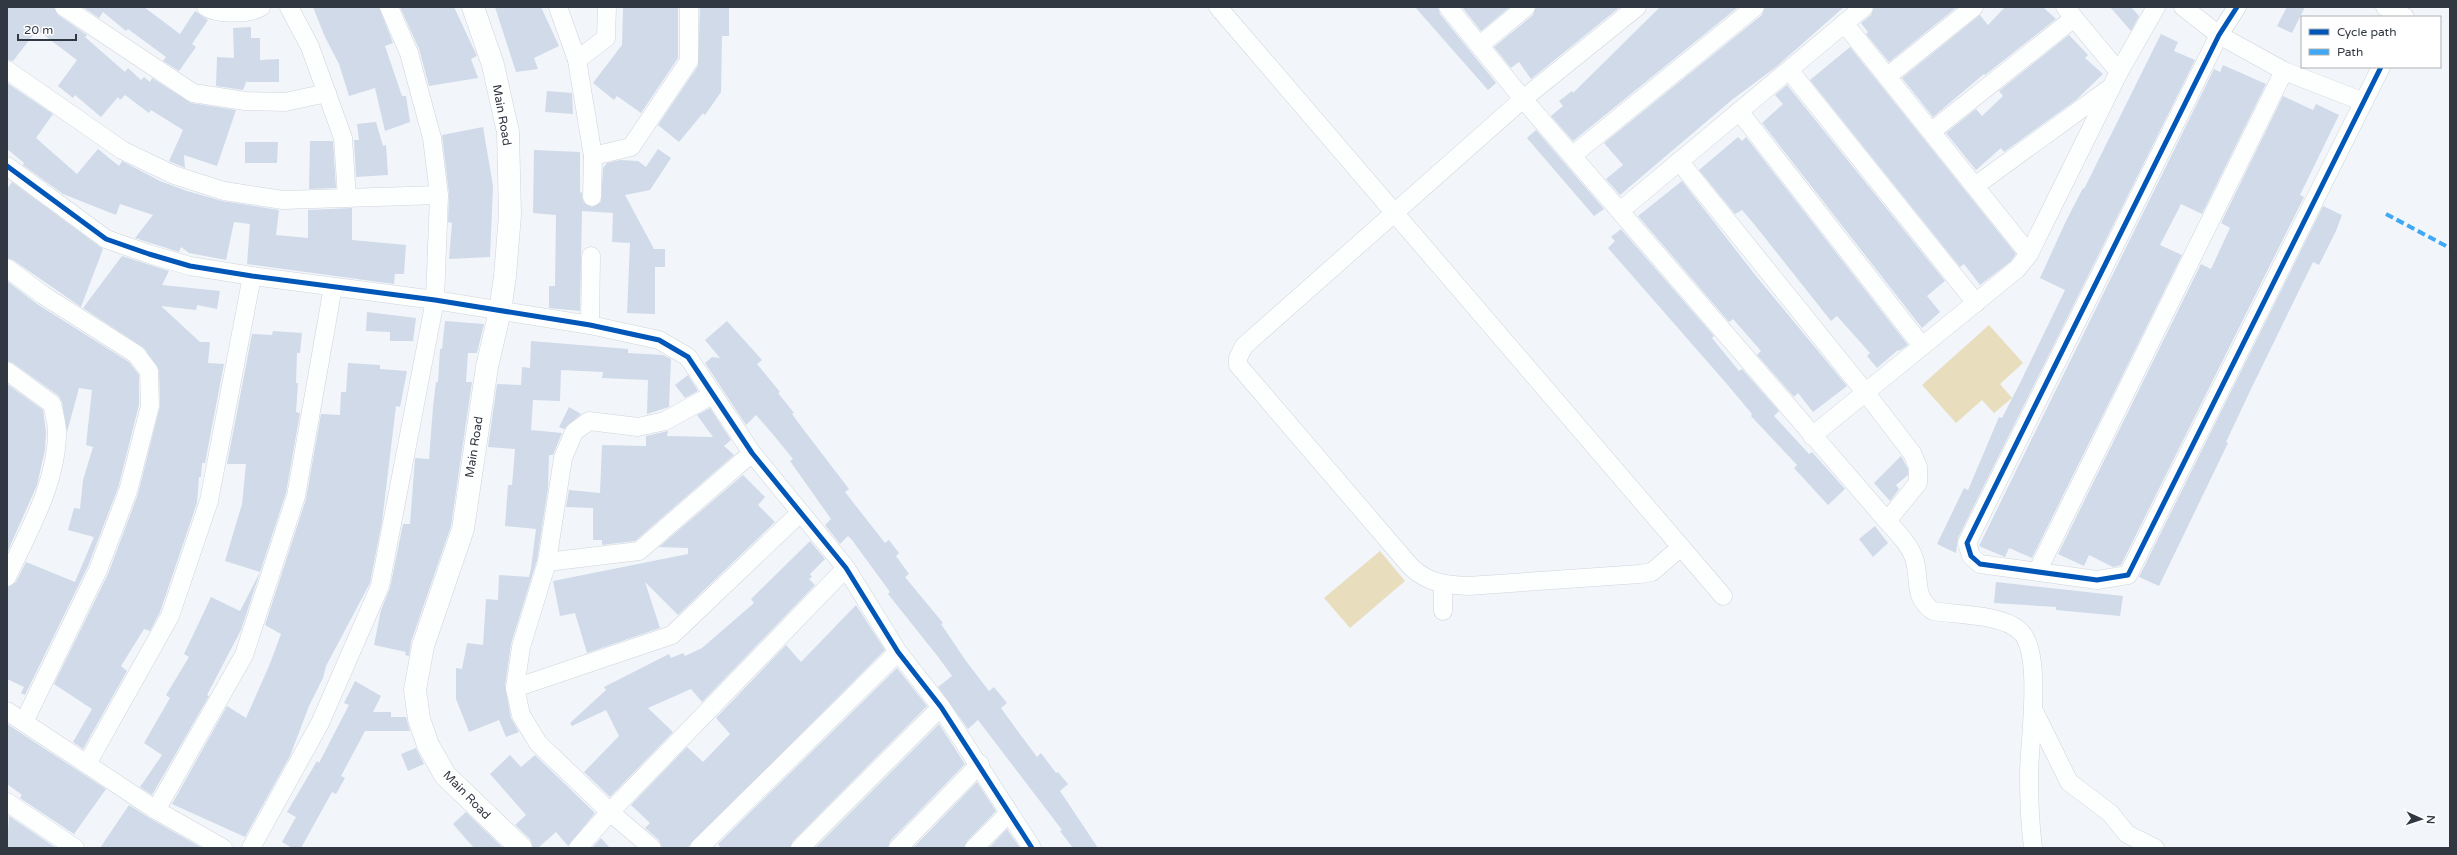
<svg xmlns="http://www.w3.org/2000/svg" width="2457" height="855" font-family="'Varela Round',sans-serif">
  <style>
    .green { fill: #e8ddbd }
    .building { fill: #d0dae9 }
    .lines { fill: none; stroke-linecap: round; stroke-linejoin: round }
    .minor-casing { stroke: #cfd4da; stroke-width: 19 }
    .tertiary-casing { stroke: #cfd4da; stroke-width: 23 }
    .minor { stroke: #fdfefe; stroke-width: 18 }
    .tertiary { stroke: #fdfefe; stroke-width: 22 }
    .quiet { stroke: #3fa9f5; stroke-width: 4; stroke-dasharray: 8 4; stroke-linecap: butt }
    .cycleway-casing { stroke: #fff; stroke-width: 8 }
    .cycleway { stroke: #0057b8; stroke-width: 5 }
    .labels { text-anchor: middle; dominant-baseline: central; stroke-width: 4; stroke-linejoin: round; paint-order: stroke }
    .street-label { font-size: 12px; fill: #323842; stroke: #fff }
  </style>
  <rect width="100%" height="100%" fill="#f2f6fb"/>
  <g class="green">
    <path d="M1989,325l34,38 -23,21 12,14 -18,15 -12,-13 -26,23 -34,-38z"/>
    <path d="M1380,551l25,30 -55,47 -26,-30z"/>
  </g>
  <g class="building">
    <path d="M7,7h47l4,8 29,20 -2,2 40,35 3,-4 13,12 3,-3 6,5 2,-4 39,25 45,7 -19,56 -33,-11 1,13 -16,-7 14,-31 -32,-20 -2,3 -24,-18 -5,5 -2,-3 -17,20 -26,-22 -2,3 -15,-12 19,-26 -40,-30 -24,31 -6,-1z"/>
    <path d="M83,7h61l36,27 15,-23 13,9 -16,24 4,3 -17,24 -16,-10 3,-4 -38,-28 -2,2 -23,-19 -4,6z"/>
    <path d="M313,7h66l14,36 -8,3 17,50h4l4,26 -25,9 -10,-43 -26,8 -10,-32 -14,-27z"/>
    <path d="M400,7h54l23,49 -6,3 7,19 -49,8 -10,-37z"/>
    <path d="M495,7h46l18,39 -25,12 4,11 -22,3z"/>
    <path d="M623,7h55v51l-37,55 -24,-17 -3,4 -21,-17 29,-38z"/>
    <path d="M700,7h29v29h-7l-1,56 -16,23 -2,-2 -24,29 -21,-17 40,-59z"/>
    <path d="M1415,7h23l2,7 56,69 -8,7z"/>
    <path d="M1462,7h48l-29,24z"/>
    <path d="M1536,7h84l-89,72 -12,-17 -8,6 -17,-21 39,-32z"/>
    <path d="M1660,7h78l-165,134 -22,-25 12,-10 -4,-5 13,-10 1,2z"/>
    <path d="M1765,7h79l-68,60 -43,32 -113,96 -14,-16 17,-14 -19,-22 158,-128z"/>
    <path d="M1874,7h83l-68,55 -23,-28 2,-2 -7,-9 10,-8z"/>
    <path d="M2005,7h38l13,12 -71,56 -1,-1 -51,43 -31,-39 78,-63 8,10z"/>
    <path d="M2110,7h21l8,9 -8,15z"/>
    <path d="M2287,7h18l-13,26 -15,-7z"/>
    <path d="M251,27v11h9v22l19,-1v23h-32v-2l-4,10 -27,-4 1,-29 17,1 -1,-30z"/>
    <path d="M2161,34l17,8 -4,9 21,9 -237,478 -2,15 -19,-9 27,-56 4,2 31,-73 3,1 19,-37 44,-91 -25,-12 26,-57 17,-33 1,1z"/>
    <path d="M2069,35l19,20 -3,3 18,16 -27,26 -72,52 -3,-4 -25,22 -30,-37 30,-24 6,7 21,-20 -4,-5z"/>
    <path d="M1850,47l166,207 -6,8 -30,23 -16,-21 -4,3 -150,-187z"/>
    <path d="M2223,65l43,19 -64,130 -21,-10 -6,12 -15,29 22,10 -150,303 -23,-10 -4,9 -26,-11 235,-477 6,3z"/>
    <path d="M7,83l46,31 -17,24 41,36 21,-25 21,17 3,-5 38,20 27,10 35,10 57,9 -3,25 32,3v-28l44,-2v32l54,5 -2,29h-9l-1,10 -147,-20 3,-40 -16,-2 -8,38 -37,-7 -8,-6 -2,5 -44,-14 18,-23 -33,-11 -4,11 -53,-21 -40,-29 1,-2 -17,-14z"/>
    <path d="M1787,85l158,196 -18,15 13,16 -18,16 -160,-205 21,-19 -8,-9z"/>
    <path d="M547,91l25,2 1,21 -28,-2z"/>
    <path d="M2283,96l30,14 3,-6 23,11 -39,80 4,2 -183,368 -8,2 -24,-12 -5,11 -26,-12 143,-290 10,5 19,-41 -9,-5z"/>
    <path d="M376,122l7,24 3,-1 2,30 -32,2 -2,-37h5l-2,-16z"/>
    <path d="M483,127l10,59 -3,71 -41,2 3,-36 -4,-1 1,-28 -7,-59z"/>
    <path d="M1536,130l68,79 -10,7 -67,-78z"/>
    <path d="M1738,137l4,4 4,-4 162,208 -9,6 -1,-1 -21,18 -10,-12 3,-3 -33,-37 -6,5 -77,-97 -12,-14 -7,4 -36,-44z"/>
    <path d="M310,141h23l3,47 -27,1z"/>
    <path d="M245,142h33l-1,21h-32z"/>
    <path d="M658,149l13,9 -21,32 -25,5 29,54h11v18h-10v47l-28,-1 3,-70 -18,-1 1,-29 -31,-2 -2,100 -31,-3v-22h6l1,-71 -23,-2 1,-63 46,2v41l2,-1 1,10 9,5 9,-5 2,-34 4,-5 13,-3 18,1 8,6z"/>
    <path d="M1682,181l74,95 91,110 -34,26 -15,-19 -4,4 -37,-42 4,-4 -28,-32 -4,3 -91,-106z"/>
    <path d="M12,182l91,67 -22,58 -68,-47 -6,-2v-69z"/>
    <path d="M2323,206l19,9 -6,16 -17,34 -6,-3 -61,125 -26,55 2,1 -69,143 -20,-9z"/>
    <path d="M1621,229l93,107 -2,2 27,33 3,-2 37,42 -5,5 35,38 3,-2 33,37 -17,16 -34,-37 3,-3 -46,-49 1,-2 -26,-31 -118,-135 7,-7 -4,-4z"/>
    <path d="M122,256l47,15 -7,14 58,6 -3,18 -20,-4 -1,5 -35,-4 39,36h10l-2,21 16,1 -19,99h-3l-1,14h-2l-2,26 -37,109 -10,19 -6,-2 -23,37 6,5 -44,78 -10,-7 19,-33 -38,-25 54,-110 30,-80 22,-88 -1,-36 -15,-22 -61,-40z"/>
    <path d="M7,281l30,23 92,58 10,13v30l-21,83 -30,78 -63,129 -4,-2 3,-6 -17,-8v-92l9,-5 10,-20 49,20 19,-45 -26,-7 6,-22 6,1 3,-29 10,-33 -7,-2 6,-55 -13,-2 -12,44 -5,-30 -3,-6 -46,-33 -6,-2z"/>
    <path d="M367,312l49,6 -3,23h-23v-9l-24,-1z"/>
    <path d="M445,321l39,3 -7,29h-9l-2,29h6l-21,144 -40,116 -2,14 -4,-1 1,-3 -32,-7 7,-35 9,-22 13,-64h7l5,-66 14,1 4,-52 3,-25h2l2,-33h2z"/>
    <path d="M727,321l35,39 -5,4 23,28 -2,1 16,20 -2,1 8,11 49,64 -4,3 40,51 4,-3 10,13 -3,3 13,18 -4,3 38,46 -2,1 25,37 23,30 5,-4 13,16 -6,5 13,18 23,31 4,-4 15,20 2,-1 10,12 -8,7 38,57h-25l-13,-17 2,-1 -84,-110 -10,9 -30,-42 14,-11 -13,-18 -51,-64 2,-2 -38,-52 -4,-4 -8,8 -15,-19 6,-6 -41,-58 3,-2 -22,-27 -15,-17 -10,10 -41,-62 7,-6 8,1 -15,-18z"/>
    <path d="M273,331l29,2 -2,20h-3l-1,30h2l-2,29 4,1 -14,80 -45,137 -34,65 2,1 -57,99 -12,-8 22,-32 -18,-12 26,-45 -4,-3 23,-38 -5,-3 20,-42 7,-15 29,14 20,-39 -35,-11 17,-57 4,-40h-19l25,-130 20,1z"/>
    <path d="M531,341l97,8v4l35,2 8,4 -2,48 -22,7 1,-34 -46,-2 1,-6 -42,-2 -1,31 -27,-1 -2,30 31,3 -9,22h-4l-1,33 -11,72 -26,84 -6,42 6,32 8,14 -13,5 -7,-17 -30,12 -13,-33v-31l6,1 5,-26 16,2 3,-46 12,1 1,-25 30,2 2,-9 5,-39 -31,-3 3,-41h4l3,-36 -27,-2 9,-63 24,1 1,-18 8,1z"/>
    <path d="M348,363l32,2v4l27,2 -7,36 -4,-1 -14,116 -12,61 -44,83 -3,12 -14,28 -19,50 -45,81 -73,-33 55,-98 19,12 23,-52 12,-32 -16,-9 41,-126 15,-85 19,1 1,-23h5z"/>
    <path d="M688,375l10,16 -13,7 -10,-13z"/>
    <path d="M7,384l36,26 3,22 -1,18 -8,35 -30,68z"/>
    <path d="M569,407l12,7 -17,15 -5,-2z"/>
    <path d="M710,408l21,32 -7,6 10,9 -99,86 -33,4v-5h-9v-32l-27,-1 3,-17 31,3 2,-48 44,1v-10l22,-5 -1,5 46,1 -16,-22z"/>
    <path d="M1901,456l7,13v6l-12,10 3,4 -9,12 -16,-18z"/>
    <path d="M743,475l22,22 -7,8 17,17 -97,93 -33,-33 15,46 -73,25 -12,-40 -15,3 -7,-35 135,-27v-6l-29,-1z"/>
    <path d="M1875,526l13,17 -15,14 -14,-18z"/>
    <path d="M810,541l15,18 -15,15 2,3 -3,2 6,6 -113,117 -11,-13 -43,19 25,24 -63,65 -26,-25 35,-36 -13,-26 -34,16 -2,-3 36,-33 -2,-3 65,-33 2,4 12,-5 2,3 17,-8 52,-45 -3,-4z"/>
    <path d="M1996,582l127,14 -3,20 -64,-6v-3l-62,-4z"/>
    <path d="M856,605l29,45 -198,198h-25l-3,-8 -14,-12 5,-5 -19,-18 56,-58 16,15 27,-28 -14,-16 70,-73 15,17z"/>
    <path d="M897,668l30,38 -134,135 -3,7h-69l-3,-4z"/>
    <path d="M355,681l26,15 -8,16h18v5h15l4,14h-45l-24,45 4,2 -9,16 -4,-2 -31,56h-9l-10,-6 14,-25 -9,-5 30,-51 2,2 30,-58 -5,-2z"/>
    <path d="M7,724l99,65 -32,45 -54,-36 2,-3 -15,-11z"/>
    <path d="M939,724l26,40 -75,77 -2,7h-73z"/>
    <path d="M416,748l8,16 -16,7 -7,-17z"/>
    <path d="M510,755l11,12 14,-12 60,58 -27,33 -12,-14 -18,16h-5l-3,-9 -15,-14 11,-10 -36,-41z"/>
    <path d="M977,782l19,29 -29,30 -3,7h-51z"/>
    <path d="M129,805l22,14 51,29h-102z"/>
    <path d="M466,812l37,36h-29l-21,-24z"/>
    <path d="M9,816l47,32h-49z"/>
    <path d="M1007,829l13,19h-31z"/>
    <path d="M601,838l9,10h-18z"/>
  </g>
  <g class="lines">
    <g class="minor-casing">
      <g id="minor">
        <path d="M64,7l129,86 52,8 40,1 42,-9"/>
        <path d="M206,7c11,8 45,7 55,0"/>
        <path d="M289,7l21,40 33,91 4,60"/>
        <path d="M558,7l19,53 16,96 -1,41"/>
        <path d="M1218,7l505,589"/>
        <path d="M1448,7l75,92 364,422 31,-38v-16l-6,-14 -46,-60 -187,-232"/>
        <path d="M1637,7l-114,92 -279,247 -6,12v7l173,202c17,16 34,18 57,19l172,-12 12,-2 29,-25"/>
        <path d="M2065,7l54,65"/>
        <path d="M2183,7l36,28 65,36 80,31"/>
        <path d="M2237,7l-18,28 -252,508 4,13 9,8 117,16 31,-5 253,-508"/>
        <path d="M2385,7l20,10"/>
        <path d="M1844,23l185,231"/>
        <path d="M1480,45l46,-38"/>
        <path d="M577,60l29,-22 1,-31"/>
        <path d="M7,70l115,80 52,25 50,16 59,9 156,-5"/>
        <path d="M1789,70l187,233"/>
        <path d="M1888,76l86,-69"/>
        <path d="M1739,111l183,235"/>
        <path d="M1932,131l142,-113"/>
        <path d="M1573,155l182,-148"/>
        <path d="M593,156l38,-9 58,-86v-54"/>
        <path d="M7,166l99,73 43,15 41,12 62,10 183,24 155,25 69,15 29,17 64,96 94,115 52,84 43,55 91,141"/>
        <path d="M1975,186l135,-98"/>
        <path d="M1620,211l244,-204"/>
        <path d="M7,268l36,27 93,59 13,17 1,35 -22,85 -30,79 -74,152"/>
        <path d="M590,325l1,-69"/>
        <path d="M7,371l45,33c2,9 5,19 5,28 0,51 -29,100 -50,145"/>
        <path d="M1812,436l205,-167 12,-15 90,-182 37,-65"/>
        <path d="M1887,521c10,11 22,23 27,37 7,21 -2,38 19,53 24,4 71,3 88,21 22,22 8,112 8,143 0,24 1,49 4,73"/>
        <path d="M547,562l92,-11 113,-98"/>
        <path d="M2038,570l246,-499"/>
        <path d="M1443,585v26"/>
        <path d="M515,688l157,-53 127,-121"/>
        <path d="M2033,709l36,73 41,31 17,21 28,14"/>
        <path d="M7,711l149,99 67,38"/>
        <path d="M87,764l83,-148 39,-115 43,-225"/>
        <path d="M7,802l68,46"/>
        <path d="M156,810l88,-155 52,-159 37,-209"/>
        <path d="M251,848l69,-125 60,-137 55,-286 4,-105 -7,-57 -23,-85 -20,-46"/>
        <path d="M578,848l32,-36 236,-244"/>
        <path d="M652,848l-42,-36 -72,-69 -17,-28 -6,-27 6,-41 26,-85 16,-104 11,-26 15,-11 49,6 27,-6 47,-26"/>
        <path d="M699,848l199,-196"/>
        <path d="M800,848l141,-141"/>
        <path d="M898,848l82,-84"/>
        <path d="M974,848l35,-35"/>
      </g>
    </g>
    <g class="tertiary-casing">
      <path id="tertiary" d="M473,7l20,58 15,67 2,83 -5,61 -5,35 -13,56 -24,162 -40,117 -8,44 4,29 9,26 17,30 76,73"/>
    </g>
    <use href="#minor" class="minor"/>
    <use href="#tertiary" class="tertiary"/>
    <path class="quiet" d="M2386,214l64,34"/>
    <g class="cycleway-casing">
      <g id="cycleway">
        <path d="M2237,7l-18,28 -252,508 4,13 9,8 117,16 31,-5 253,-508"/>
        <path d="M7,166l99,73 43,15 41,12 62,10 183,24 155,25 69,15 29,17 64,96 94,115 52,84 43,55 91,141"/>
      </g>
    </g>
    <use href="#cycleway" class="cycleway"/>
  </g>
  <g class="labels">
    <g class="street-label">
      <text transform="translate(502 115) rotate(80)">Main Road</text>
      <text transform="translate(474 447) rotate(-81)">Main Road</text>
      <text transform="translate(467 795) rotate(46)">Main Road</text>
    </g>
  </g>
  <rect width="2457" height="855" fill="none" stroke="#323842" stroke-width="16"/>
  <rect x="2301" y="16" width="140" height="52" fill="#ffffff" stroke="#adafb3"/>
  <rect x="2309" y="29" width="20" height="6" fill="#0057b8" stroke="#adafb3"/>
  <text x="2337" y="36" font-size="12" fill="#323842">Cycle path</text>
  <rect x="2309" y="49" width="20" height="6" fill="#3fa9f5" stroke="#adafb3"/>
  <text x="2337" y="56" font-size="12" fill="#323842">Path</text>
  <g transform="translate(2421 819) rotate(93)" stroke="#ffffff" stroke-width="3" paint-order="stroke">
  <path d="M0-3L7 15L0 10L-7 15Z" fill="#323842"/>
  <text y="-6" font-size="11" font-weight="bold" text-anchor="middle" fill="#323842">N</text>
  </g>
  <path d="M18 34v6h58v-6" fill="none" stroke="#323842" stroke-width="2"/>
  <text x="24" y="34" font-size="12" fill="#323842" stroke="#ffffff" stroke-width="3" paint-order="stroke">20 m</text>
</svg>
